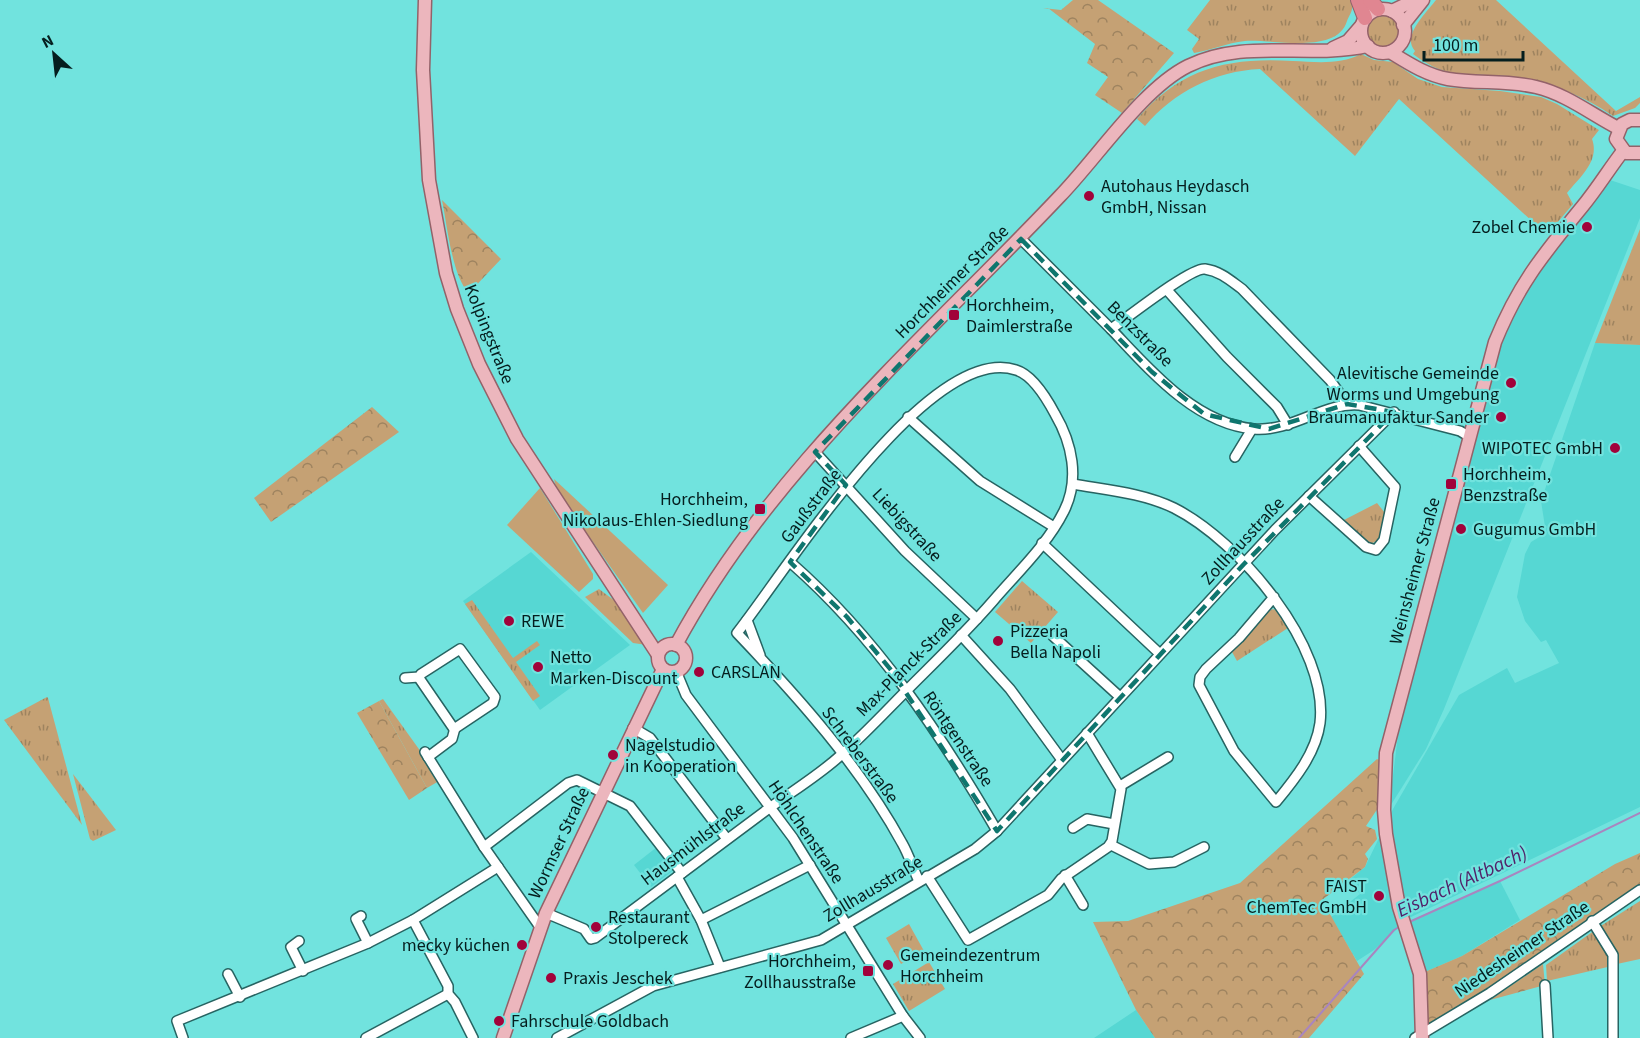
<svg xmlns="http://www.w3.org/2000/svg" width="1640" height="1038" font-family="'Source Sans 3',sans-serif">
  <style>
    .built { fill: #56d7d3 }
    .grass { fill: url(#grass-tufts) }
    .forest { fill: url(#forest-crowns) }
    .garden { fill: #c5a174 }
    .lines { fill: none; stroke-linecap: round; stroke-linejoin: round }
    .stream { stroke: #a985bf; stroke-width: 2 }
    .minor-casing { stroke: #276462; stroke-width: 12 }
    .major-casing { stroke: #936269; stroke-width: 15 }
    .highway-casing { stroke: #936269; stroke-width: 16 }
    .minor { stroke: #fff; stroke-width: 9 }
    .major { stroke: #ecb6bd; stroke-width: 12 }
    .highway { stroke: #e08691; stroke-width: 14 }
    .marked { fill: none; stroke: #0f766e; stroke-width: 4.5; stroke-dasharray: 12 8; stroke-linejoin: round }
    .poi-dot { fill: #a1023a; stroke: #71e3de; stroke-width: 2 }
    .labels { text-anchor: middle; dominant-baseline: central; stroke-width: 4.5; stroke-linejoin: round; paint-order: stroke }
    .poi-label { font-size: 18px; fill: #051e1e; stroke: #71e3de; text-anchor: start }
    .street-label { font-size: 18px; fill: #051e1e; stroke: #71e3de }
    .water-label { font-size: 20px; font-style: italic; fill: #512269; stroke: #71e3de }
  </style>
  <defs>
    <pattern id="grass-tufts" width="24" height="20" patternUnits="userSpaceOnUse" patternTransform="scale(1.5)"><rect width="24" height="20" fill="#c5a174"/><path d="M3 7l-1-3M5 7V3M7 7l1-3M15 17l-1-3M17 17v-4M19 17l1-3" fill="none" stroke="#9e835f"/></pattern>
    <pattern id="forest-crowns" width="20" height="18" patternUnits="userSpaceOnUse" patternTransform="scale(1.5)"><rect width="20" height="18" fill="#c5a174"/><path d="M2 6a3 3 0 1 1 6 0M12 15a3 3 0 1 1 6 0" fill="none" stroke="#9e835f"/></pattern>
  </defs>
  <rect width="100%" height="100%" fill="#71e3de"/>
  <g class="built">
    <path d="M1610,180l30,10v28l-196,491 -18,40 -37,59 10,-81 93,-353 21,-65 13,-22z"/>
    <path d="M1595,343l45,2v462l-231,111 -35,32 -17,11 -26,-44 29,-23 -11,-14 16,-13 28,-58 66,-114 48,-27 8,15 44,-20 -13,-23 -5,2 -16,-21 -8,-24 8,-43 6,-12 15,-9 -5,-32z"/>
    <path d="M531,552l99,93 -90,65 -77,-109z"/>
    <path d="M657,847l17,23 -23,17 -17,-22z"/>
    <path d="M1500,881l20,39 -58,36 -42,18 -15,-48 7,-6z"/>
    <path d="M1136,1010l19,28h-61z"/>
  </g>
  <g class="grass">
    <path d="M1210,0h140c5,10 0,13 -3,21 -10,34 -74,18 -102,20 -18,2 -34,9 -51,12l-2,-4 7,-10 -12,-9z"/>
    <path d="M1436,0h60l120,111 24,-14v6l-5,5 -22,8c-30,-20 -62,-34 -99,-39 -43,-6 -63,6 -101,-23l2,-3c-14,-15 12,-39 21,-51z"/>
    <circle cx="1383" cy="32" r="16"/>
    <path d="M1361,54l13,6 19,2 25,17 24,8 58,4 41,6 16,7 42,26 -7,9c8,22 -12,38 -25,54l6,11 -26,31 -148,-136 -44,57 -95,-87c-45,2 -86,23 -115,57l-8,-7c44,-51 91,-62 156,-58 23,1 47,4 68,-7z"/>
    <path d="M1640,229v116l-45,-2z"/>
    <path d="M1377,503l8,10 -5,27 -10,4 -26,-20v-4z"/>
    <path d="M1022,581l36,31 -27,31 -36,-31z"/>
    <path d="M599,589l16,12 32,44 -14,-2 -48,-46z"/>
    <path d="M472,600l41,58 24,-17 3,4 -24,17 24,34 -7,5 -68,-97z"/>
    <path d="M1273,609l5,2 10,17 -51,33 -5,-9 35,-40z"/>
    <path d="M47,697l1,1 34,127 -78,-105z"/>
    <path d="M383,699l56,78v4l-12,7 -48,-87z"/>
    <path d="M73,774l43,56 -23,11 -3,-2z"/>
    <path d="M1640,901v58l-23,5 -18,-37z"/>
    <path d="M909,924l15,27 -23,13 -15,-26z"/>
    <path d="M1595,930l12,17 5,19 -65,15 -1,-16z"/>
    <path d="M929,962l16,27 -36,22 -16,-27z"/>
  </g>
  <g class="forest">
    <path d="M1073,0h25l76,53 -52,60 -27,-18 13,-18 -21,-14 8,-19 -47,-36h-5l18,2z"/>
    <path d="M442,200l59,59 -32,34c-17,-16 -22,-69 -27,-93z"/>
    <path d="M372,407l27,25 -128,90 -17,-24z"/>
    <path d="M379,701l48,87 -18,12 -52,-87z"/>
    <path d="M1377,759l4,2 -3,47 -12,18 9,4 2,9 -12,15 3,5 -3,8 -43,33 42,74 -55,64h-154l-19,-28 -43,-88 35,-1 112,-38z"/>
    <path d="M1640,853v37l-217,143 -3,-59 42,-18 153,-92z"/>
    <path d="M1543,964l2,21 -55,15z"/>
  </g>
  <g class="garden">
    <path d="M554,479l114,106 -25,28 -86,-122z"/>
    <path d="M540,488l53,86v5l-14,13 -72,-67z"/>
  </g>
  <g class="lines">
    <g class="stream">
      <path d="M1407,923l93,-42 140,-68"/>
      <path d="M1299,1038l95,-108 5,-3"/>
    </g>
    <g class="minor-casing">
      <g id="minor">
        <path d="M1021,239c30,30 60,60 90,90 38,40 84,95 143,100 38,3 70,-27 105,-24l101,26 10,6"/>
        <path d="M1167,290l60,67 50,50 11,18"/>
        <path d="M1111,329c16,-11 80,-62 94,-60 15,2 26,12 37,20l88,91 17,24"/>
        <path d="M908,417l72,64 74,46"/>
        <path d="M815,452l90,99 72,68"/>
        <path d="M1235,457l17,-28"/>
        <path d="M1073,484c34,6 70,9 101,24 65,33 155,138 146,215 -4,30 -25,56 -44,79l-42,-51 -35,-66 1,-8 6,-8 33,-31 35,-41"/>
        <path d="M1309,496l57,51 10,3 8,-10 11,-53 -36,-41"/>
        <path d="M1042,543l118,111"/>
        <path d="M790,562c86,75 150,171 207,269"/>
        <path d="M747,620l13,35"/>
        <path d="M961,635l49,54 52,71"/>
        <path d="M1053,636l67,61"/>
        <path d="M460,649l35,48 -2,6 -39,26 -35,-51 2,-4z"/>
        <path d="M676,671l10,24 107,143 110,178 17,22"/>
        <path d="M405,678l14,-1"/>
        <path d="M633,728l17,10 77,101"/>
        <path d="M425,752l59,95 56,80"/>
        <path d="M428,757l24,-18 3,-11"/>
        <path d="M1120,786l48,-29"/>
        <path d="M1073,828l14,-9 27,5"/>
        <path d="M1111,845l38,19 25,-2 30,-15"/>
        <path d="M484,847l84,-64 9,-3 53,26 52,67"/>
        <path d="M1065,875l18,30"/>
        <path d="M927,876l41,64 80,-45 13,-16 47,-32 4,-6 9,-52 -34,-56"/>
        <path d="M677,877l24,43 19,47"/>
        <path d="M546,913l38,16 7,10 4,-1c56,-42 112,-84 169,-126 25,-19 53,-35 77,-57 24,-21 46,-45 69,-68 28,-28 57,-56 83,-86 24,-28 54,-56 71,-90 16,-32 8,-68 -9,-97 -8,-15 -22,-39 -39,-44 -87,-29 -232,204 -279,263 60,63 123,133 165,210 7,12 11,26 17,38"/>
        <path d="M361,916l-5,3 12,24"/>
        <path d="M413,920l35,66v8l7,8 18,36"/>
        <path d="M701,920l109,-55"/>
        <path d="M1592,921l21,34v83"/>
        <path d="M299,941l-8,6 12,24"/>
        <path d="M228,974l12,23"/>
        <path d="M1545,985l3,53"/>
        <path d="M183,1038l-6,-17 191,-78 45,-23 85,-53"/>
        <path d="M366,1038l82,-44"/>
        <path d="M557,1038l96,-52 168,-46 154,-91 22,-18 278,-301 119,-118"/>
        <path d="M851,1038l52,-22"/>
        <path d="M1415,1038l75,-45 150,-103"/>
      </g>
    </g>
    <g class="major-casing">
      <g id="major">
        <path d="M425,0l-2,70 6,110 17,93 11,36 22,55 38,75 141,216"/>
        <circle cx="1383" cy="31" r="22"/>
        <path d="M1392,11l23,-11"/>
        <path d="M1403,25l20,-25"/>
        <path d="M1333,48l15,-7 13,-15"/>
        <path d="M1390,52c18,11 36,23 58,27 29,5 59,1 88,8 30,7 55,27 82,41"/>
        <path d="M1640,120h-10l-8,4 -6,15 10,14h14"/>
        <circle cx="672" cy="658" r="14"/>
        <path d="M676,645c94,-175 250,-307 384,-449 37,-38 82,-107 128,-130 57,-28 119,-7 180,-20"/>
        <path d="M503,1038l43,-125 117,-244"/>
        <path d="M1422,1038l-2,-64 -21,-67 -13,-73 -2,-24 2,-57 109,-411c24,-59 48,-87 87,-135 15,-18 27,-38 41,-56"/>
      </g>
    </g>
    <g class="highway-casing">
      <g id="highway">
        <path d="M1358,0l7,18"/>
        <path d="M1370,0l8,9"/>
      </g>
    </g>
    <use href="#minor" class="minor"/>
    <use href="#major" class="major"/>
    <use href="#highway" class="highway"/>
  </g>
  <path class="marked" d="M1021,239l131,133 52,42 65,15 78,-25 47,8 -150,152 -247,267 -106,-161 -44,-53 -57,-55 56,-77 -31,-33z"/>
  <g class="poi-dot">
    <circle cx="1089" cy="196" r="6"/>
    <circle cx="1587" cy="227" r="6"/>
    <rect x="948" y="309" width="12" height="12" rx="3"/>
    <circle cx="1511" cy="383" r="6"/>
    <circle cx="1501" cy="417" r="6"/>
    <circle cx="1615" cy="448" r="6"/>
    <rect x="1445" y="478" width="12" height="12" rx="3"/>
    <rect x="754" y="503" width="12" height="12" rx="3"/>
    <circle cx="1461" cy="529" r="6"/>
    <circle cx="509" cy="621" r="6"/>
    <circle cx="998" cy="641" r="6"/>
    <circle cx="538" cy="667" r="6"/>
    <circle cx="699" cy="672" r="6"/>
    <circle cx="613" cy="755" r="6"/>
    <circle cx="1379" cy="896" r="6"/>
    <circle cx="596" cy="927" r="6"/>
    <circle cx="522" cy="945" r="6"/>
    <circle cx="888" cy="965" r="6"/>
    <rect x="862" y="965" width="12" height="12" rx="3"/>
    <circle cx="551" cy="978" r="6"/>
    <circle cx="499" cy="1021" r="6"/>
  </g>
  <g class="labels">
    <g class="poi-label">
      <text x="1101" y="186">Autohaus Heydasch<tspan x="1101" dy="21">GmbH, Nissan</tspan></text>
      <text x="1575" y="227" text-anchor="end">Zobel Chemie</text>
      <text x="966" y="305">Horchheim,<tspan x="966" dy="21">Daimlerstraße</tspan></text>
      <text x="1499" y="373" text-anchor="end">Alevitische Gemeinde<tspan x="1499" dy="21">Worms und Umgebung</tspan></text>
      <text x="1489" y="417" text-anchor="end">Braumanufaktur Sander</text>
      <text x="1603" y="448" text-anchor="end">WIPOTEC GmbH</text>
      <text x="1463" y="474">Horchheim,<tspan x="1463" dy="21">Benzstraße</tspan></text>
      <text x="748" y="499" text-anchor="end">Horchheim,<tspan x="748" dy="21">Nikolaus-Ehlen-Siedlung</tspan></text>
      <text x="1473" y="529">Gugumus GmbH</text>
      <text x="521" y="621">REWE</text>
      <text x="1010" y="631">Pizzeria<tspan x="1010" dy="21">Bella Napoli</tspan></text>
      <text x="550" y="657">Netto<tspan x="550" dy="21">Marken-Discount</tspan></text>
      <text x="711" y="672">CARSLAN</text>
      <text x="625" y="745">Nagelstudio<tspan x="625" dy="21">in Kooperation</tspan></text>
      <text x="1367" y="886" text-anchor="end">FAIST<tspan x="1367" dy="21">ChemTec GmbH</tspan></text>
      <text x="608" y="917">Restaurant<tspan x="608" dy="21">Stolpereck</tspan></text>
      <text x="510" y="945" text-anchor="end">mecky küchen</text>
      <text x="900" y="955">Gemeindezentrum<tspan x="900" dy="21">Horchheim</tspan></text>
      <text x="856" y="961" text-anchor="end">Horchheim,<tspan x="856" dy="21">Zollhausstraße</tspan></text>
      <text x="563" y="978">Praxis Jeschek</text>
      <text x="511" y="1021">Fahrschule Goldbach</text>
    </g>
    <g class="street-label">
      <text transform="translate(952 282) rotate(-45)">Horchheimer Straße</text>
      <text transform="translate(489 334) rotate(68)">Kolpingstraße</text>
      <text transform="translate(1140 334) rotate(45)">Benzstraße</text>
      <text transform="translate(811 506) rotate(-53)">Gaußstraße</text>
      <text transform="translate(907 525) rotate(47)">Liebigstraße</text>
      <text transform="translate(1243 541) rotate(-47)">Zollhausstraße</text>
      <text transform="translate(1415 571) rotate(-75)">Weinsheimer Straße</text>
      <text transform="translate(909 664) rotate(-45)">Max-Planck-Straße</text>
      <text transform="translate(958 739) rotate(56)">Röntgenstraße</text>
      <text transform="translate(860 755) rotate(53)">Schreberstraße</text>
      <text transform="translate(806 832) rotate(56)">Höhlchenstraße</text>
      <text transform="translate(559 843) rotate(-65)">Wormser Straße</text>
      <text transform="translate(693 844) rotate(-37)">Hausmühlstraße</text>
      <text transform="translate(873 889) rotate(-31)">Zollhausstraße</text>
      <text transform="translate(1522 949) rotate(-34)">Niedesheimer Straße</text>
    </g>
    <g class="water-label">
      <text transform="translate(1462 882) rotate(-25)">Eisbach (Altbach)</text>
    </g>
  </g>
  <g transform="translate(54 54) rotate(333)" stroke="#71e3de" stroke-width="4.5" paint-order="stroke">
  <path d="M0-4.5L10 22L0 15L-10 22Z" fill="#051e1e"/>
  <text y="-9" font-size="16" font-weight="bold" text-anchor="middle" fill="#051e1e">N</text>
  </g>
  <path d="M1424 51v9h99v-9" fill="none" stroke="#051e1e" stroke-width="3"/>
  <text x="1433" y="51" font-size="18" fill="#051e1e" stroke="#71e3de" stroke-width="4.5" paint-order="stroke">100 m</text>
</svg>
